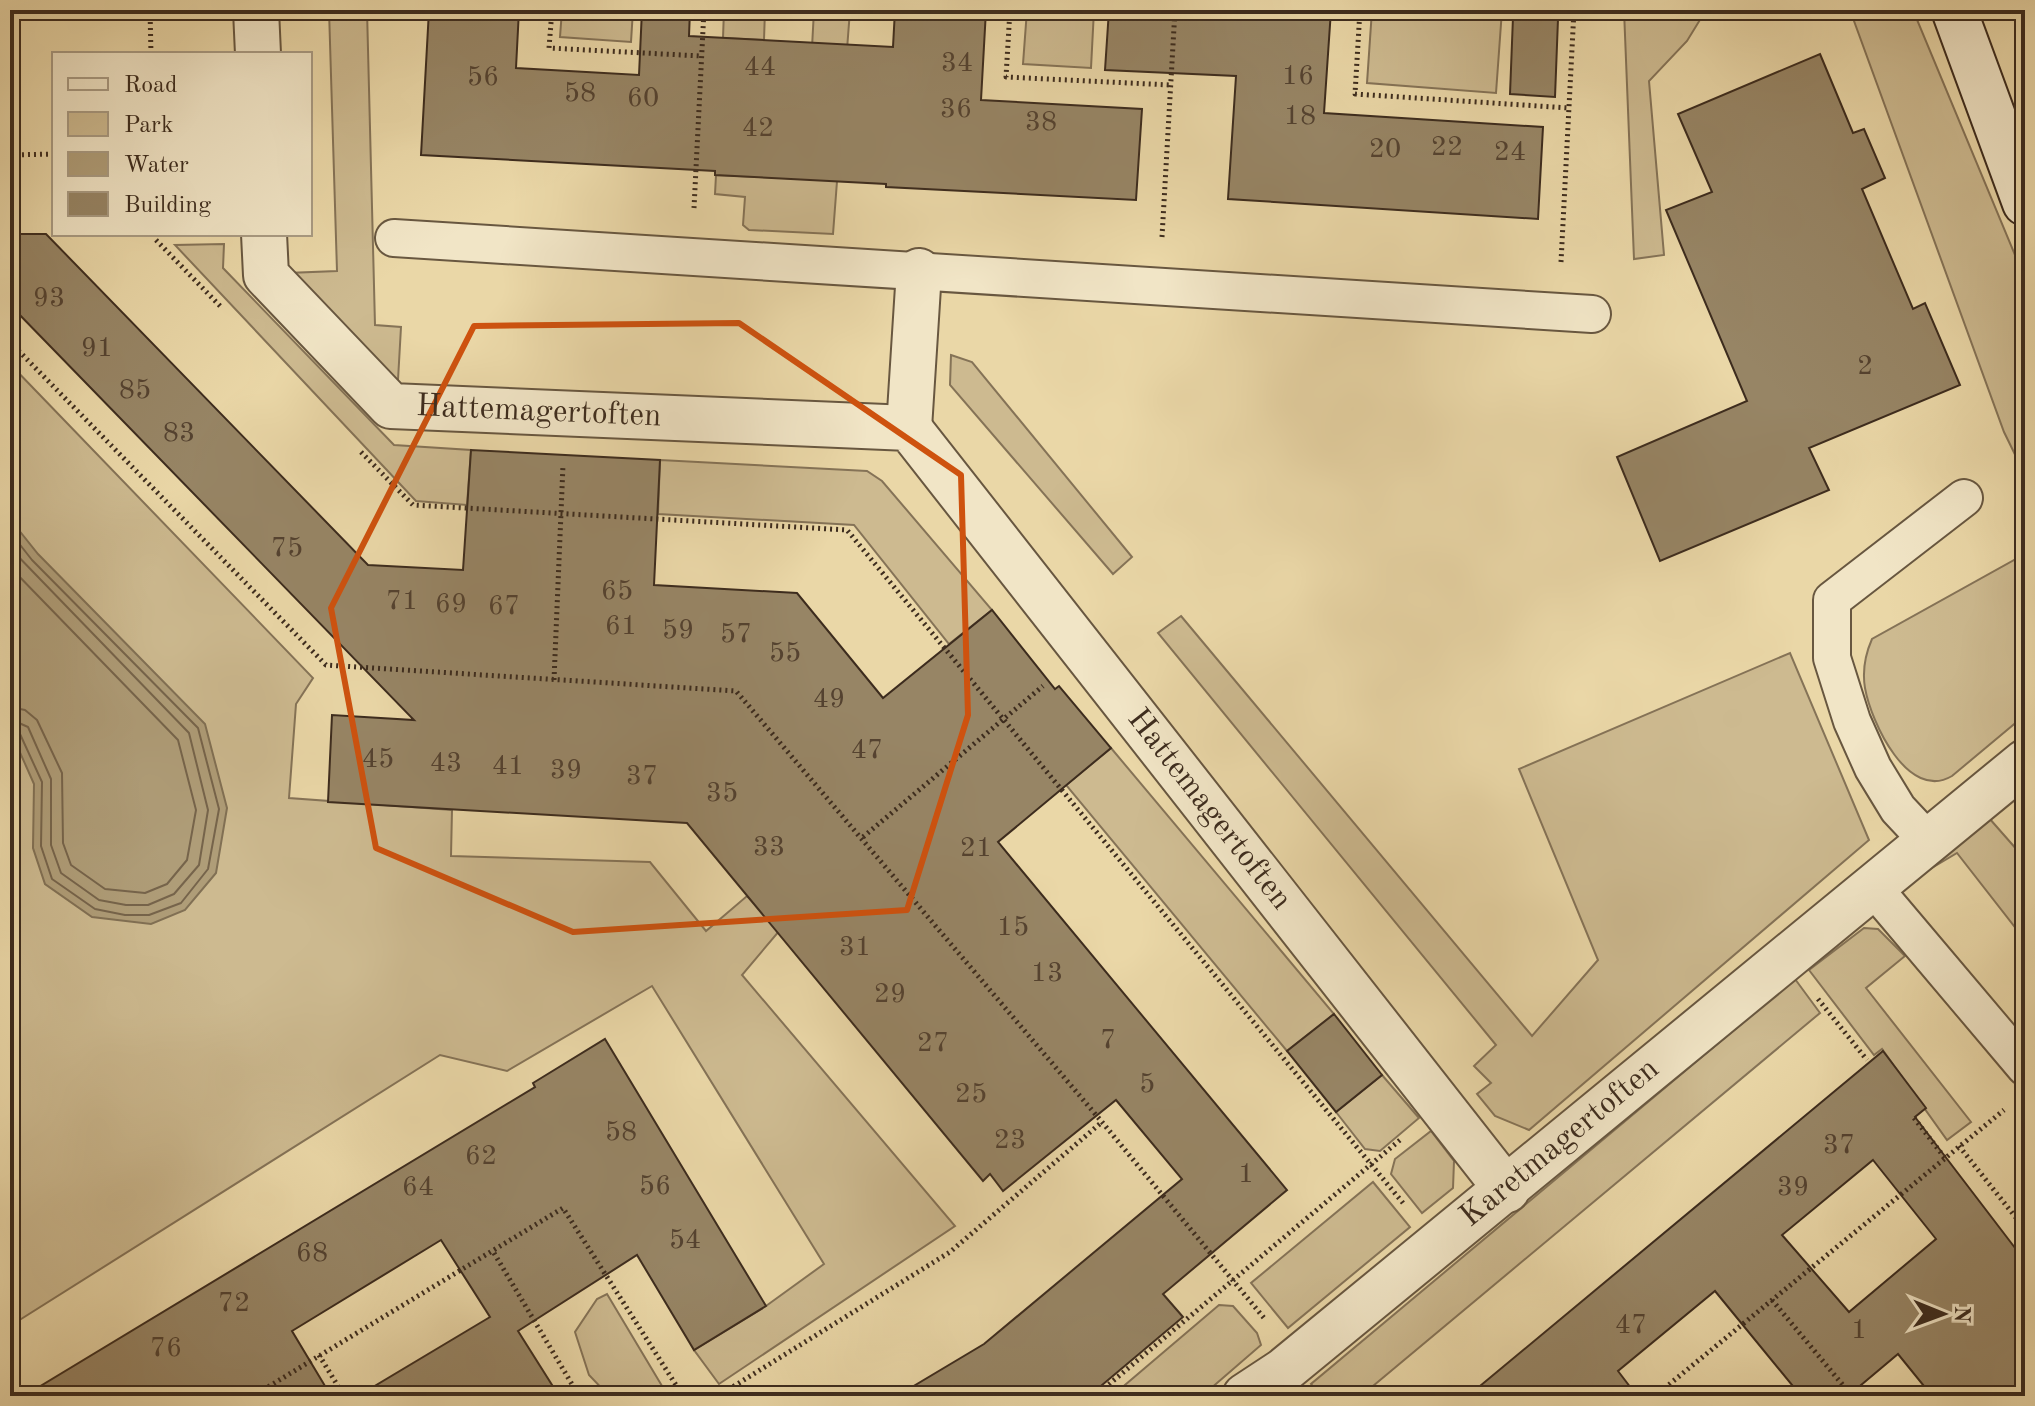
<svg xmlns="http://www.w3.org/2000/svg" width="2035" height="1406" font-family="'Old Standard TT',serif">
  <style>
    .green { fill: #cdba90; stroke: #857357; stroke-width: 2 }
    .water { fill: #af9d78; stroke: #817054; stroke-width: 2 }
    .lines { fill: none; stroke-linecap: round; stroke-linejoin: round }
    .shore { stroke: #76644b; stroke-width: 2 }
    .building { fill: #978565; stroke: #3d2c1e; stroke-width: 2; fill-rule: evenodd }
    .lane-casing { stroke: #685740; stroke-width: 40 }
    .street-casing { stroke: #685740; stroke-width: 48 }
    .secondary-casing { stroke: #3d2c1e; stroke-width: 48 }
    .path { stroke: #3d2c1e; stroke-width: 5; stroke-dasharray: 2 4; stroke-linecap: butt }
    .lane { stroke: #f1e5c6; stroke-width: 36 }
    .street { stroke: #f1e5c6; stroke-width: 44 }
    .secondary { stroke: #f1e5c6; stroke-width: 44 }
    .marked { fill: none; stroke: #ce520f; stroke-width: 6; stroke-linejoin: round }
    .labels { text-anchor: middle; dominant-baseline: central; stroke-width: 8; stroke-linejoin: round; paint-order: stroke }
    .number-label { font-size: 28px; fill: #544230 }
    .street-label { font-size: 32px; fill: #3d2c1e; stroke: #f1e5c6 }
  </style>
  <rect width="100%" height="100%" fill="#ead7a7"/>
  <filter id="stains"><feTurbulence type="fractalNoise" baseFrequency=".0025" numOctaves="4"/><feColorMatrix values="0 0 0 0 .2 0 0 0 0 .09 0 0 0 0 .02 0 0 0 .5 -.17"/></filter>
  <radialGradient id="worn" r=".72"><stop offset=".6" stop-color="#630" stop-opacity="0"/><stop offset="1" stop-color="#630" stop-opacity=".3"/></radialGradient>
  <g class="green">
    <path d="M329,10h38l8,315 26,2 -3,53 -11,-4 -99,-103 49,-2z"/>
    <path d="M562,10h71l-2,32 -71,-5z"/>
    <path d="M724,10h41l-1,30 -41,-2z"/>
    <path d="M814,10h36l-17,224 -84,-4 -6,-5 2,-28 -30,-3 1,-19 89,4z"/>
    <path d="M1027,10h67l-3,58 -68,-4z"/>
    <path d="M1372,10h130l-6,83 -129,-10z"/>
    <path d="M1624,10h82l-19,31 -38,40 15,174 -30,4z"/>
    <path d="M1850,10h63l112,269v196l-21,-43z"/>
    <path d="M224,244l-1,24 171,177 77,5 -4,55 -51,-4 -241,-256z"/>
    <path d="M951,355l21,7 160,195 -19,17 -163,-189z"/>
    <path d="M10,364l303,314 -17,26 -7,94 163,12 -1,46 199,6 56,69 41,-35 33,34 -38,45 213,251 -236,158 -25,-34 72,-44 58,-42 -172,-278 -145,85 -67,-16 -430,271z"/>
    <path d="M660,460l207,11 15,10 110,129 -43,34 -95,-119 -196,-11z"/>
    <path d="M2025,554v161l-73,61c-44,26 -81,-54 -87,-88 -3,-18 0,-33 7,-49z"/>
    <path d="M1181,616l351,420 66,-76 -79,-191 271,-116 79,187 -340,290 -34,-14 -18,-22 14,-11 -17,-17 22,-21 -338,-412z"/>
    <path d="M1111,748l223,266 -47,37 -221,-266z"/>
    <path d="M1989,818l36,41v81l-68,-87 -47,28z"/>
    <path d="M1864,928l14,1 27,27 -39,32 105,134 -24,18 -65,-91 -8,6 -65,-85z"/>
    <path d="M1795,979l25,34 -459,383h-40l-10,-12z"/>
    <path d="M1382,1075l37,43 -39,33 -15,-2 -29,-37z"/>
    <path d="M1431,1131l23,30 -1,27 -31,25 -31,-39 4,-15z"/>
    <path d="M1373,1182l37,45 -122,101 -37,-45z"/>
    <path d="M607,1294l61,102h-59l-20,-21 -14,-43 22,-33z"/>
    <path d="M1219,1305l14,1 24,27 4,12 -59,51h-90z"/>
  </g>
  <path class="water" d="M10,519l28,35 167,170 22,84 -11,65 -31,37 -34,14 -59,-7 -47,-33 -12,-36 1,-64 -24,-54z"/>
  <g class="lines">
    <g class="shore">
      <path d="M10,532l22,28 166,168 21,81 -11,60 -27,34 -32,12h-24l-30,-6 -43,-30 -11,-33 1,-64 -22,-48 -10,-5"/>
      <path d="M10,548l179,185 19,77 -9,55 -25,29 -26,11h-22l-27,-5 -38,-27 -10,-28v-66l-23,-52 -18,-8"/>
      <path d="M10,567l168,173 18,70 -9,50 -20,24 -22,9 -40,-4 -34,-24 -8,-22 -1,-70 -25,-53 -12,-10 -15,-3"/>
    </g>
  </g>
  <g class="building">
    <path d="M429,10h90l-3,58 123,7 3,-65h48l-1,26 204,11 2,-37h91l-5,90 161,9 -6,91 -250,-13v-3l-171,-9v-4l-294,-16z"/>
    <path d="M1109,10h222l-7,103 219,14 -5,92 -310,-20 8,-123 -131,-6z"/>
    <path d="M1513,17l45,2 -3,78 -45,-3z"/>
    <path d="M1820,54l33,79 11,-4 21,49 -23,11 51,120 12,-6 35,82 -151,63 20,42 -169,71 -43,-104 130,-56 -81,-191 46,-18 -34,-78z"/>
    <path d="M11,234h35l322,331 95,5 8,-120 189,10 -6,125 143,8 86,105 109,-88 63,79 4,-3 52,62 -113,94 289,348 -124,104 20,23 -94,79h-192l87,-52 198,-165 -66,-79 -113,91 -13,-17 -7,7 -296,-358 -359,-21 4,-87 82,5 -401,-412z"/>
    <path d="M1334,1014l48,61 -46,37 -49,-61z"/>
    <path d="M605,1039l161,267 -72,44 -57,-95 -119,76 41,65h-201l132,-79 -49,-77 -149,91 39,65h-307l511,-309 -2,-4z"/>
    <path d="M1883,1051l43,57 -11,9 110,144v135h-93l-34,-42 -50,42h-47l-86,-105 -97,80 19,25h-169zM1873,1160l63,79 -87,73 -67,-77z"/>
  </g>
  <g class="lines">
    <g class="lane-casing">
      <g id="lane">
        <path d="M394,238l1198,76"/>
        <path d="M1928,841l-30,-32 -25,-41 -21,-47 -20,-63v-58l132,-102"/>
        <path d="M1872,886l153,181"/>
      </g>
    </g>
    <g class="street-casing">
      <g id="street">
        <path d="M256,10l2,44"/>
        <path id="s1" d="M264,234l2,41 125,131 518,22 598,762"/>
        <path d="M909,428l10,-157"/>
        <path id="s2" d="M1245,1396l38,-25 742,-609"/>
      </g>
    </g>
    <g class="secondary-casing">
      <path id="secondary" d="M1954,10l71,193"/>
    </g>
    <g class="path">
      <path d="M150,10l1,44"/>
      <path d="M552,10l-3,38 152,8"/>
      <path d="M1010,10l-4,67 164,8"/>
      <path d="M1360,10l-5,84 214,14"/>
      <path d="M10,155l44,-1"/>
      <path d="M694,208l10,-198"/>
      <path d="M156,234v6l65,67"/>
      <path d="M1162,237l13,-227"/>
      <path d="M1561,262l13,-252"/>
      <path d="M10,342l316,323 410,26 366,431 162,196"/>
      <path d="M361,452l52,53 434,25 556,673"/>
      <path d="M554,680l9,-215"/>
      <path d="M863,837l180,-151"/>
      <path d="M1818,999l49,61"/>
      <path d="M1914,1118l31,40"/>
      <path d="M1959,1146l66,83"/>
      <path d="M494,1253l85,143"/>
      <path d="M1772,1300l80,96"/>
      <path d="M319,1355l25,41"/>
      <path d="M253,1396l310,-188 120,188"/>
      <path d="M718,1396l232,-144 152,-130"/>
      <path d="M1095,1396l305,-256"/>
      <path d="M1655,1396l349,-286"/>
    </g>
    <use href="#lane" class="lane"/>
    <use href="#street" class="street"/>
    <use href="#secondary" class="secondary"/>
  </g>
  <path class="marked" d="M739,323l222,152 7,240 -61,195 -334,22 -197,-84 -45,-240 143,-282z"/>
  <g class="labels">
    <g class="number-label">
      <text x="957" y="64">34</text>
      <text x="760" y="68">44</text>
      <text x="1298" y="77">16</text>
      <text x="483" y="78">56</text>
      <text x="580" y="94">58</text>
      <text x="643" y="99">60</text>
      <text x="956" y="110">36</text>
      <text x="1300" y="117">18</text>
      <text x="1041" y="123">38</text>
      <text x="758" y="129">42</text>
      <text x="1447" y="148">22</text>
      <text x="1385" y="150">20</text>
      <text x="1510" y="153">24</text>
      <text x="49" y="299">93</text>
      <text x="97" y="349">91</text>
      <text x="1865" y="367">2</text>
      <text x="135" y="391">85</text>
      <text x="179" y="434">83</text>
      <text x="287" y="549">75</text>
      <text x="617" y="592">65</text>
      <text x="402" y="602">71</text>
      <text x="451" y="605">69</text>
      <text x="504" y="607">67</text>
      <text x="621" y="627">61</text>
      <text x="678" y="631">59</text>
      <text x="736" y="635">57</text>
      <text x="785" y="654">55</text>
      <text x="829" y="700">49</text>
      <text x="867" y="751">47</text>
      <text x="378" y="760">45</text>
      <text x="446" y="764">43</text>
      <text x="508" y="767">41</text>
      <text x="566" y="771">39</text>
      <text x="642" y="777">37</text>
      <text x="722" y="794">35</text>
      <text x="769" y="848">33</text>
      <text x="976" y="849">21</text>
      <text x="1013" y="928">15</text>
      <text x="855" y="948">31</text>
      <text x="1047" y="974">13</text>
      <text x="890" y="995">29</text>
      <text x="1108" y="1041">7</text>
      <text x="933" y="1044">27</text>
      <text x="1147" y="1085">5</text>
      <text x="971" y="1095">25</text>
      <text x="621" y="1133">58</text>
      <text x="1010" y="1141">23</text>
      <text x="1839" y="1146">37</text>
      <text x="481" y="1157">62</text>
      <text x="1246" y="1175">1</text>
      <text x="655" y="1187">56</text>
      <text x="418" y="1188">64</text>
      <text x="1793" y="1188">39</text>
      <text x="685" y="1241">54</text>
      <text x="312" y="1254">68</text>
      <text x="234" y="1304">72</text>
      <text x="1631" y="1326">47</text>
      <text x="1859" y="1331">1</text>
      <text x="166" y="1349">76</text>
    </g>
    <g class="street-label">
      <text stroke="none"><textPath href="#s1" startOffset="370">Hattemagertoften</textPath></text>
      <text stroke="none"><textPath href="#s1" startOffset="1226">Hattemagertoften</textPath></text>
      <text stroke="none"><textPath href="#s2" startOffset="404">Karetmagertoften</textPath></text>
    </g>
  </g>
  <rect width="2035" height="1406" fill="none" stroke="#ead7a7" stroke-width="40"/>
  <rect x="12" y="12" width="2011" height="1382" fill="none" stroke="#3d2c1e" stroke-width="4"/>
  <rect x="20" y="20" width="1995" height="1366" fill="none" stroke="#3d2c1e" stroke-width="2"/>
  <rect x="52" y="52" width="260" height="184" fill="#f1e5c6" stroke="#a99b83" stroke-width="2"/>
  <rect x="68" y="78" width="40" height="12" fill="#f1e5c6" stroke="#a99b83" stroke-width="2"/>
  <text x="124" y="92" font-size="24" fill="#3d2c1e">Road</text>
  <rect x="68" y="112" width="40" height="24" fill="#cdba90" stroke="#a99b83" stroke-width="2"/>
  <text x="124" y="132" font-size="24" fill="#3d2c1e">Park</text>
  <rect x="68" y="152" width="40" height="24" fill="#af9d78" stroke="#a99b83" stroke-width="2"/>
  <text x="124" y="172" font-size="24" fill="#3d2c1e">Water</text>
  <rect x="68" y="192" width="40" height="24" fill="#978565" stroke="#a99b83" stroke-width="2"/>
  <text x="124" y="212" font-size="24" fill="#3d2c1e">Building</text>
  <g transform="translate(1943 1314) rotate(91)" stroke="#f1e5c6" stroke-width="6" paint-order="stroke">
  <path d="M0-6L14 30L0 20L-14 30Z" fill="#3d2c1e"/>
  <text y="-12" font-size="22" font-weight="bold" text-anchor="middle" fill="#3d2c1e">N</text>
  </g>
  <rect width="100%" height="100%" filter="url(#stains)"/>
  <rect width="100%" height="100%" fill="url(#worn)"/>
</svg>
